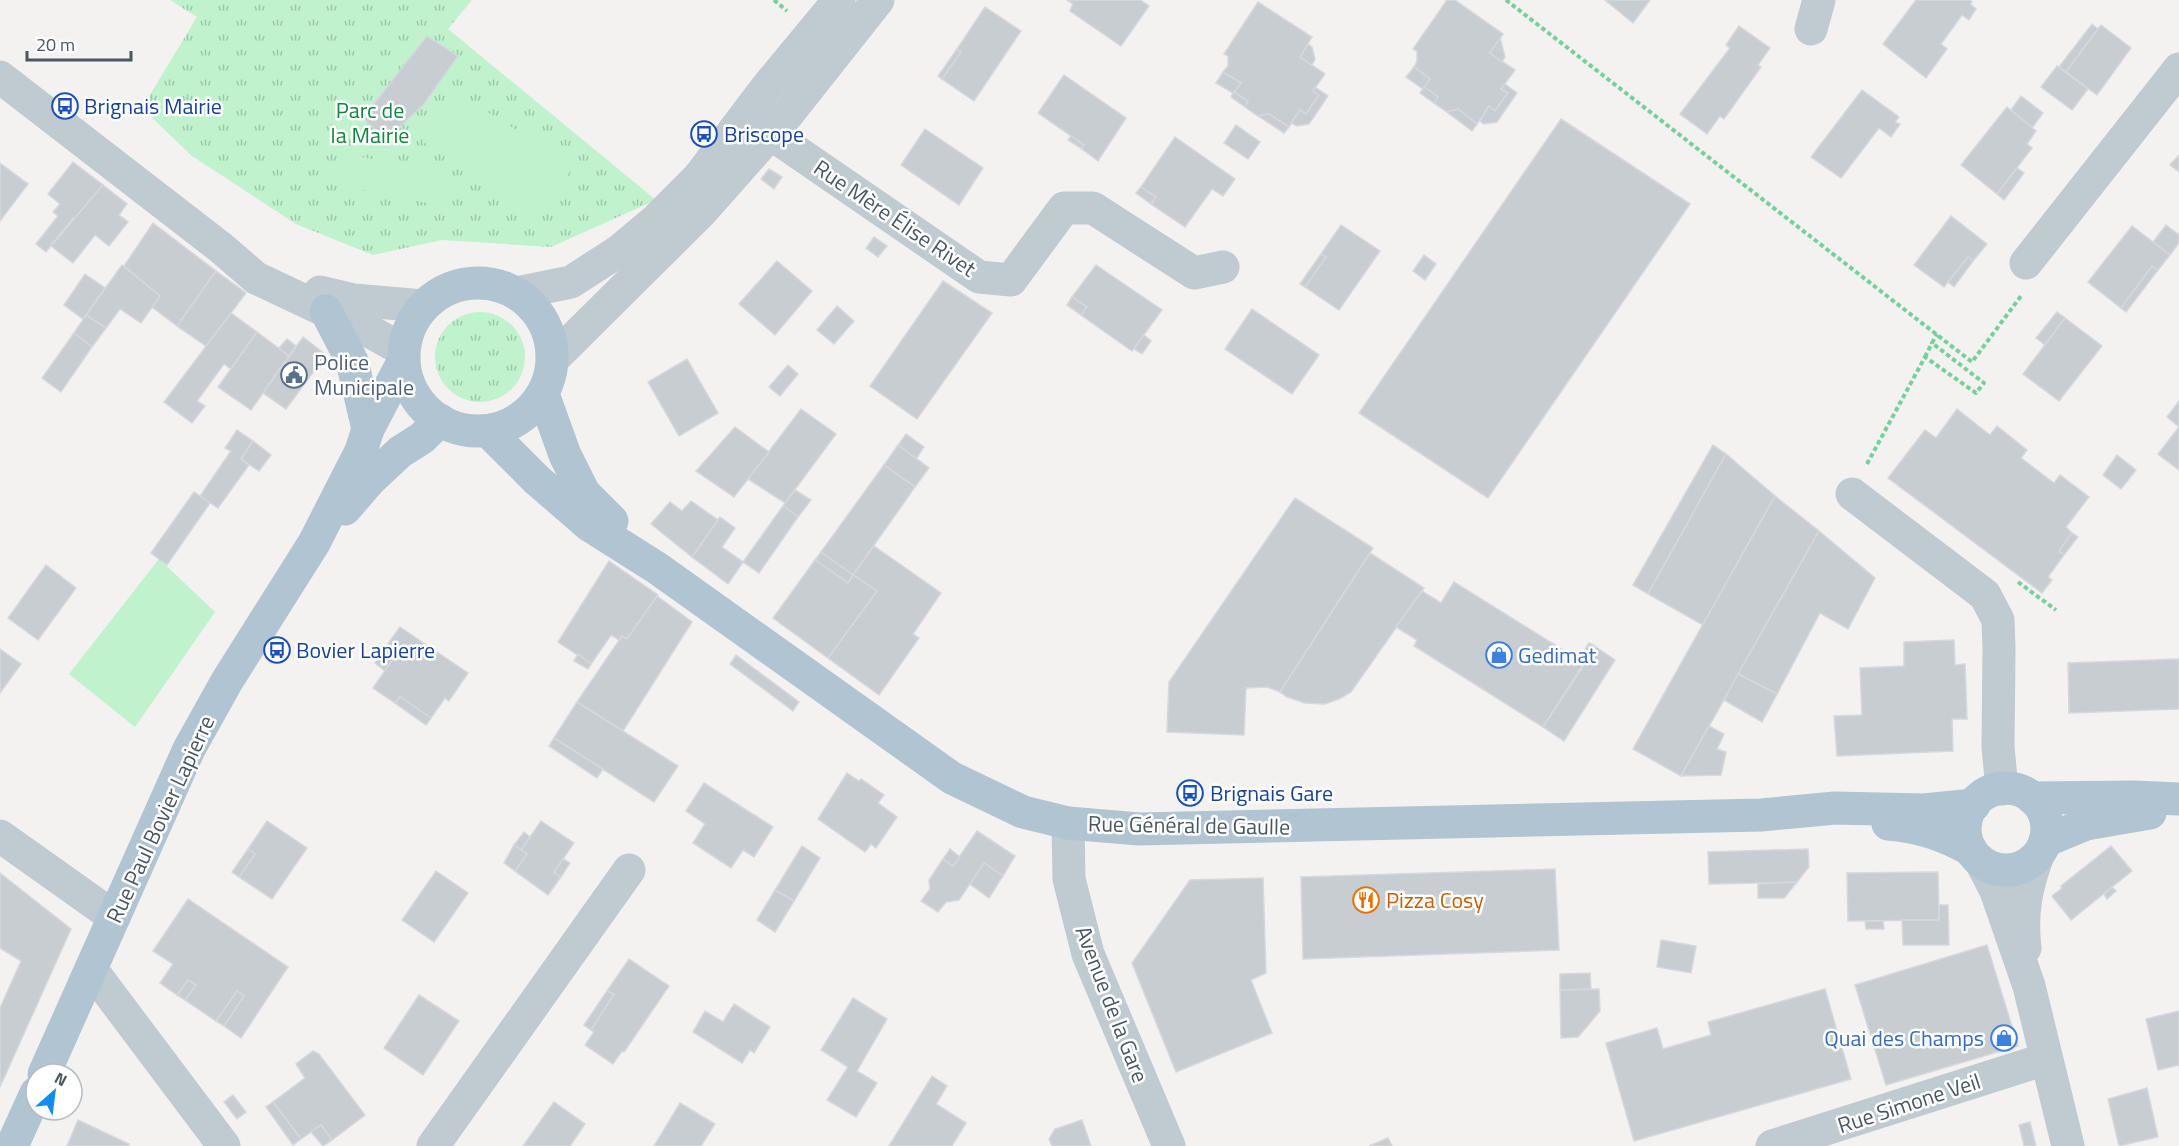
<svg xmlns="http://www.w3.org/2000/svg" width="2179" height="1146" font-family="'Titillium Web',sans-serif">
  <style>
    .grass { fill: url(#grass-tufts) }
    .garden { fill: #bff2cd }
    .building { fill: #c8cdd1; stroke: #d5d8dd; stroke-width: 1.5 }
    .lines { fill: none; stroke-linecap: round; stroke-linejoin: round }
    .path { stroke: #75d199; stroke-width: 4; stroke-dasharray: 4.5 3; stroke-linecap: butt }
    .minor { stroke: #bfcad1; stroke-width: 33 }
    .major { stroke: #b0c4d1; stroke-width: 33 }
    .labels { text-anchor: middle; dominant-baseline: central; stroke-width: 5; stroke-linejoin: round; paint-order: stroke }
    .transit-label { font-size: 22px; fill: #164399; stroke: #fff; text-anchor: start }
    .park-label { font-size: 22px; fill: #14863f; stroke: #fff }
    .street-label { font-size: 22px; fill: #485760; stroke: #fff }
    .service-label { font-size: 22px; fill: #4e5e75; stroke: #fff; text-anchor: start }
    .shop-label { font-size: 22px; fill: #366cbe; stroke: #fff; text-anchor: start }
    .food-label { font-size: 22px; fill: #c56008; stroke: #fff; text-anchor: start }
  </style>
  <defs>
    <pattern id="grass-tufts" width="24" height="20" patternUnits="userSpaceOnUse" patternTransform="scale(1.5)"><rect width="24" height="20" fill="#bff2cd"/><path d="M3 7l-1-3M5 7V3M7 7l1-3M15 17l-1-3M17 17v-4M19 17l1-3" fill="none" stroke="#9dc7aa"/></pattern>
  </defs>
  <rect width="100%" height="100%" fill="#f4f1f1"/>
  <g class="grass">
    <path d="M170,0h302l-24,29 208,171 -105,47 -109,-7 -69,15 -77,-31 -104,-68 -50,-48 55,-91z"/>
    <circle cx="480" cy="357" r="45"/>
  </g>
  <g class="garden">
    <path d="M453,91l121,74 -31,51 -121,-75z"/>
    <path d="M338,152l114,24 -6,31 -115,-24z"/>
    <path d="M159,559l56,53 -80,115 -66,-53z"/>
  </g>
  <g class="building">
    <path d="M1067,0h73l9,6 -28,40 -51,-35 3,-7z"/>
    <path d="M1447,0h8l48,34 -13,19 25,17 -14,19 7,4 -13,18 -6,-5 -12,18 -19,-15 -11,3 -13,-9 4,-6 -14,-10 6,-8 -16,-12 3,-5v-11l-4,-2z"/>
    <path d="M1605,0h45l-17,23z"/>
    <path d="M1916,0h54l2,2 -2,2 6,5 -7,11 -7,-5 -21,29 6,5 -21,29 -43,-34z"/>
    <path d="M1258,2l54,35 -12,20 25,17 -12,17 6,4 -13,19 -6,-4 -11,17 -20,-13 -11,2 -13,-9 3,-6 -14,-9 7,-9 -18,-11 5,-6v-10l-4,-2z"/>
    <path d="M985,7l36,24 -47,70 -32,-22 19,-27 -4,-3z"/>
    <path d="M2092,24l6,5 -32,43 -7,-5z"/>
    <path d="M2101,25l30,23 -34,47 -31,-23z"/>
    <path d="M1739,26l31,22 -12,17 3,2 -37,52 -4,-3 -13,18 -27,-20 50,-66 -4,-3z"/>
    <path d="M427,36l31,20 -34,48 -38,36 -23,-22z"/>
    <path d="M1500,38l5,19 -3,5 -12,-9z"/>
    <path d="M1308,44l4,3 3,12 -3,6 -12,-8z"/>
    <path d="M957,49l4,3 -19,27 -4,-3z"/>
    <path d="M2057,66l31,23 -16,21 -31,-23z"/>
    <path d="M1414,67l16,12 -7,10 -17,-12z"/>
    <path d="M1223,72l18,11 -7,9 14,9 -3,6 -14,-10 2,-4 -17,-10z"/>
    <path d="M1064,75l62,43 -28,43 -16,-12 2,-4 -46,-32z"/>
    <path d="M1505,84l12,9 -20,29 -13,2 -4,-3 9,-15 6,5 13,-18 -7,-4z"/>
    <path d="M1315,87l13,9 -19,28 -12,2 -6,-3 9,-13 6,4 13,-19 -6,-4z"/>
    <path d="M1424,87l14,10 -4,6 -14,-10z"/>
    <path d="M1862,90l37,27 -4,5 5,2 -9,13 -12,-9 -38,50 -30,-21z"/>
    <path d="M2021,96l22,17 -11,15 -21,-18z"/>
    <path d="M2007,107l29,24 -9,13 5,4 -35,46 -36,-29z"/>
    <path d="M1458,109l19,15 -5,7 -25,-19z"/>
    <path d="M1269,114l20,13 -5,6 -26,-17z"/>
    <path d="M1561,119l129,85 -202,294 -129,-85z"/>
    <path d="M1236,125l24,17 -12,17 -24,-16z"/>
    <path d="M925,129l58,39 -24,37 -58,-40z"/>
    <path d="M1071,136l13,9 -2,4 -14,-9z"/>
    <path d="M1175,137l60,42 -12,17 -11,-7 -27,38 -34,-23 5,-7 -15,-10z"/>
    <path d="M2179,155v17l-9,-7z"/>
    <path d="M73,162l30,23 -28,35 -2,-2 -27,34 -10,-8 22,-28 -5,-4 7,-8 -12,-10z"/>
    <path d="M0,163l28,21 -28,37z"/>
    <path d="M2017,168l7,5 -20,27 -7,-6z"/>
    <path d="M769,169l13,8 -8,12 -13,-10z"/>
    <path d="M103,185l24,19 -8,11 9,7 -19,24 -14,-11 -22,28 -22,-17z"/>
    <path d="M1141,187l15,10 -5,7 -15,-11z"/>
    <path d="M1951,216l36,28 -14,17 -5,-4 -24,30 -30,-22z"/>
    <path d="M153,223l63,48 -39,55 -25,-19 8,-11 -36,-30z"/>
    <path d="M1341,225l39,26 -41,59 -34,-23 21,-30 -5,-3z"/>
    <path d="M2166,225l13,10v8l-9,12 -17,-13z"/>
    <path d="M2132,226l38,29 -12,15 -6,-4 -31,42 -33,-26z"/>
    <path d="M874,237l13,9 -9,11 -12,-9z"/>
    <path d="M1321,254l5,3 -21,30 -5,-3z"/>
    <path d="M1424,255l12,9 -11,16 -12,-9z"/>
    <path d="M1968,257l5,4 -19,26 -6,-5z"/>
    <path d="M777,261l35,30 -37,44 -36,-31z"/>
    <path d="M122,265l38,31 -19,27 -21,-14 -14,19 -20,-13z"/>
    <path d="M1096,265l66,45 -30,41 -51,-36 6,-8 -15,-10z"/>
    <path d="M2152,266l6,4 -32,42 -5,-4z"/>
    <path d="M216,271l30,22 -40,53 -29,-20z"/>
    <path d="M85,274l20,14 -22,31 -19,-14z"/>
    <path d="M943,281l49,32 -75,106 -47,-33z"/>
    <path d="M1072,297l15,10 -6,8 -14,-10z"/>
    <path d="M837,306l17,15 -20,23 -17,-14z"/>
    <path d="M1252,309l67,46 -27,39 -67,-45z"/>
    <path d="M2057,312l8,6 -20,27 -9,-7z"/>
    <path d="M231,313l26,19 -26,37 -7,-5 -27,37 8,5 -13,17 -28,-21z"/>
    <path d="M86,315l20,13 -14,19 -18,-14z"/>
    <path d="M2065,318l37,28 -43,55 -36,-27z"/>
    <path d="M257,332l32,24 -38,54 -33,-23z"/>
    <path d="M74,333l18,14 -31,45 -19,-14z"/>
    <path d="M1144,335l7,6 -9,13 -8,-5z"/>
    <path d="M303,337l23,18 -40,54 -23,-16z"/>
    <path d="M287,339l9,7 -7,10 -10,-8z"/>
    <path d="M687,359l31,54 -39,23 -31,-54z"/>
    <path d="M788,365l10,9 -18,22 -11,-9z"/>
    <path d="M2179,401v26l-12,-10z"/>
    <path d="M801,409l35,25 -51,69 -37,-24z"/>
    <path d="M1957,409l33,26 7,-9 30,24 -6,8 33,25 6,-8 29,22 -23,30 6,6 -13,18 5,4 -16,22 4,3 -10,13 -154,-115 37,-48 11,8z"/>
    <path d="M735,427l34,25 -35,45 -38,-26z"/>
    <path d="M2179,427v43l-21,-16z"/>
    <path d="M237,430l16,11 -12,18 8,6 -31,43 -18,-12 31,-45 -6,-3z"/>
    <path d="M906,434l18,13 -8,12 -18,-14z"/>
    <path d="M253,441l18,14 -12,16 -18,-12z"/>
    <path d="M898,445l31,23 -14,19 -31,-22z"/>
    <path d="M1713,445l13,9 -78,140 -15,-9z"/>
    <path d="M1726,454l49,42 -72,129 -55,-31z"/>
    <path d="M2117,455l19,15 -15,19 -18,-14z"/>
    <path d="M884,465l31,22 -62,88 -32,-23z"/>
    <path d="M795,490l16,10 -13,17 -15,-11z"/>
    <path d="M194,492l16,11 -43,62 -16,-12z"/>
    <path d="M1775,496l44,35 -138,245 -48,-27z"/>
    <path d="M1295,498l78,50 -93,144 -13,-5 -21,1 -2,47 -77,-3 2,-50z"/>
    <path d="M691,501l27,19 -26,37 -41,-33 19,-22 12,9z"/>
    <path d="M783,506l15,11 -39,56 -16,-11z"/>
    <path d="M720,517l15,11 -13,19 21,15 -15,22 -36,-27z"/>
    <path d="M1819,531l56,47 -27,51 -28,-16 -43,81 -39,-20z"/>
    <path d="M2072,533l6,4 -14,18 -5,-4z"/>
    <path d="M874,546l67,47 -28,41 6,4 -40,57 -51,-37 49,-67 -24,-16z"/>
    <path d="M821,552l32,23 -5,8 -33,-23z"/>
    <path d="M1370,553l54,35 -73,104 -12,7 -14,5 -20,-1 -18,-6 -7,-5z"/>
    <path d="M815,560l33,23 5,-8 24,16 -49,67 -55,-40z"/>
    <path d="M609,561l49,34 -31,44 -5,-3 -3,4 -8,-5 -20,29 -33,-22z"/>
    <path d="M46,565l30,23 -38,52 -30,-22z"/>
    <path d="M1454,582l130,81 -41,64 -129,-81 3,-6 -21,-13 26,-36 19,12z"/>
    <path d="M657,596l35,26 -69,109 -46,-29 45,-66 5,3z"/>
    <path d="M400,627l68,46 -19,28 -4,-3 -14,20 -31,-21 -5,6 -22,-15 25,-36 -11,-7z"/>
    <path d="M1954,640l1,25 10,-1 2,55h-15l1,32 -116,5 -3,-40 28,-1 -2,-47 44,-2v-24z"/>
    <path d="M1589,643l7,4 -6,8 -6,-4z"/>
    <path d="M387,645l11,7 -13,19 -10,-8z"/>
    <path d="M1596,647l19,13 -51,81 -21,-14z"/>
    <path d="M0,649l21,15 -21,29z"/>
    <path d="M578,654l13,10 -3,5 -14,-8z"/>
    <path d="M736,655l63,47 -6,9 -63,-47z"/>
    <path d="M2179,659v50l-110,4 -1,-50z"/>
    <path d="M1738,674l39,20 -15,28 -38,-22z"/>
    <path d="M400,697l31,21 -5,7 -31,-22z"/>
    <path d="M577,702l101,64 -24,36 -100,-64z"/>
    <path d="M1709,726l15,8 -7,15 9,3 -5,23 -40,1z"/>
    <path d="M554,738l49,31 -6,9 -48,-32z"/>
    <path d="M847,773l12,8 2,-2 23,16 -6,8 19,14 -21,31 -5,-4 -6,8 -47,-33z"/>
    <path d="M704,783l69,44 -19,30 -11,-7 -12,18 -38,-25 12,-19 -19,-13z"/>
    <path d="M267,821l40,27 -35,51 -33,-22 16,-23 -7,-5z"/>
    <path d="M541,821l33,22 -20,29 7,5 -13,18 -33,-24 12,-17 -6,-4z"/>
    <path d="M977,831l38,25 -12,20 -19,-13 -25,37 -13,2 -8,10 -17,-11 9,-12 -1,-9 14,-21 10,7z"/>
    <path d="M524,832l6,5 -9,13 -7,-5z"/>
    <path d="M514,845l13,9 -12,17 -11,-8z"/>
    <path d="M802,846l18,12 -26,43 -19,-11z"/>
    <path d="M2111,846l21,25 -61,49 -19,-24 10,-8 -1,-2z"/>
    <path d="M248,849l7,5 -16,23 -7,-5z"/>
    <path d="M950,849l10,8 -7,9 -10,-7z"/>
    <path d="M1808,849l1,18 -12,15 -88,2 -1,-32z"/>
    <path d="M563,859l7,4 -9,14 -7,-5z"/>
    <path d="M984,863l19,13 -14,22 -19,-14z"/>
    <path d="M1555,869l4,81 -256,9 -2,-82z"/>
    <path d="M436,871l32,22 -34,49 -32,-22z"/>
    <path d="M1938,872l1,48 -91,1 -1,-48z"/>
    <path d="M0,873l71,56 -71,158v-79l21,-47 -21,-13z"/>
    <path d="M1263,878l3,95 -15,7 21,53 -96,39 -44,-109 58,-83z"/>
    <path d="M1797,882l-13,16h-26v-14z"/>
    <path d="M2112,887l4,4 -9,8 -3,-5z"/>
    <path d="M775,890l19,11 -19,31 -18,-12z"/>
    <path d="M188,899l100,68 -47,71 -17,-12 20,-30 -7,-5 -21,30 -31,-21 11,-15 -8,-5 -11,15 -17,-12 13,-19 -20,-13z"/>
    <path d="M1939,905h9l1,40h-46l-1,-25h37z"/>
    <path d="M1865,921h18l1,8h-18z"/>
    <path d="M1661,940l35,6 -5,27 -34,-6z"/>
    <path d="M1987,945l31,101 -132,39 -31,-100z"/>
    <path d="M629,959l40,27 -45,66 -2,-1 -9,13 -28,-19 9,-13 -3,-2 23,-36 -7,-3z"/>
    <path d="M1590,973l1,17h-31v-16z"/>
    <path d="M188,980l8,5 -11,15 -8,-5z"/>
    <path d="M1599,989l1,22 -22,26 -17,1 -1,-48z"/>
    <path d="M1825,989l26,90 -217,62 -28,-98 51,-15 6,21 48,-14 -3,-13z"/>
    <path d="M237,991l7,5 -20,30 -8,-5z"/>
    <path d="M607,991l7,3 -23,36 -7,-5z"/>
    <path d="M419,995l40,26 -36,54 -39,-27z"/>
    <path d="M853,998l34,21 -30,52 20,12 -21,34 -29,-17 21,-33 -27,-17z"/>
    <path d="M734,1004l36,23 -16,26 -4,-3 -8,13 -49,-31 12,-21 18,11z"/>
    <path d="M2179,1011v54l-21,5 -12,-51z"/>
    <path d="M313,1051l6,3 46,61 -33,25 -11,-15 -20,14 -28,-37 32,-24 -9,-14z"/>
    <path d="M932,1076l15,10 -11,18 30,19 -14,23h-63z"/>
    <path d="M2147,1088l11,49 -39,9 -11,-47z"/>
    <path d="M233,1095l13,17 -9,7 -13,-17z"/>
    <path d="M273,1102l28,37 -8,6 -27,-38z"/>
    <path d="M554,1102l31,22 -15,22h-47z"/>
    <path d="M680,1103l35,21 -14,22h-47z"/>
    <path d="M78,1120l51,24v2h-62z"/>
    <path d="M1082,1120l9,26h-39l-3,-7 6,-10z"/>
    <path d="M2030,1122l6,24h-12l-5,-21z"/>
    <path d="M321,1125l11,15 -9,6 -12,-14z"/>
    <path d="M1388,1138l4,8h-23z"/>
  </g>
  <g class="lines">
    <g class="path">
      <path d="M774,0l13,11"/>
      <path d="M1506,0l466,362 49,-66"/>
      <path d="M1925,357l7,-14"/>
      <path d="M1867,464l58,-107 51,36 8,-10 -52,-40 5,-9"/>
      <path d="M2018,582l38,28"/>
    </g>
    <g class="minor">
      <path d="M1811,29l8,-29"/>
      <path d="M0,77l220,170 36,31 70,33 20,7 57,32"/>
      <path d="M771,134l208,143 32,3 53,-72h29l101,65 29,-6"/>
      <path d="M2026,263l153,-194"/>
      <path d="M320,292l34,8 69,6"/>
      <path d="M517,293l54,-11 48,-31 38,-32 42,-42 68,-90 72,-87"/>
      <path d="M553,359l148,-147 86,-97 91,-115"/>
      <path d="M1852,494l133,101 13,25 1,29 -1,98 4,42"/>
      <path d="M1068,823l1,56 19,75 81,192"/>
      <path d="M0,836l114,81"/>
      <path d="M1981,862l15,29 33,95 39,160"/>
      <path d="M2025,948c-4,-36 1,-60 13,-93"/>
      <path d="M91,969l133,177"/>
      <path d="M433,1146l196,-276"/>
      <path d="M1772,1146l274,-87"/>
    </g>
    <g class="major">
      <circle cx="478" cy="357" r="74"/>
      <path d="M326,311l26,50 16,68"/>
      <path d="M543,394l22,61 19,38 28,28"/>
      <path d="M488,431l49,49 52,45 68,43 295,210 71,34 45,11 71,6 622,-14 74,-7 89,2 50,-5"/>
      <path d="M345,509l25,-29 30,-28 22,-14 18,-18"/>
      <circle cx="2006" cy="829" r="41"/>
      <path d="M2032,798l102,-1 45,2"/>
      <path d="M1888,824c30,2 57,11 83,26"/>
      <path d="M2045,841l41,-17 64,-11"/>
      <path d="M44,1074l145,-325 38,-68 87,-138 47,-92 7,-22 35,-67"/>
      <path d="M12,1146l24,-53"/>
    </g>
  </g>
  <defs>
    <g id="bus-ring" transform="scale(1.35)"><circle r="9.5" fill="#fff" stroke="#1a4fb4" stroke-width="1.5"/><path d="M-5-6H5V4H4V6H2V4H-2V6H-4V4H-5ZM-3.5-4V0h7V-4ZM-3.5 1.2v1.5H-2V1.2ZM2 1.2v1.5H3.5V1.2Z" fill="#1a4fb4"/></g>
    <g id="civic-ring" transform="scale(1.35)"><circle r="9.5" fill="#fff" stroke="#5c6f8a" stroke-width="1.5"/><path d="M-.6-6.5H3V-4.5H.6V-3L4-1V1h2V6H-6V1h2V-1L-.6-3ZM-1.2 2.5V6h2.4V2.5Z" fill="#5c6f8a"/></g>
    <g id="shop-ring" transform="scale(1.35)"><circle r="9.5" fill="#fff" stroke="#3f7fe0" stroke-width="1.5"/><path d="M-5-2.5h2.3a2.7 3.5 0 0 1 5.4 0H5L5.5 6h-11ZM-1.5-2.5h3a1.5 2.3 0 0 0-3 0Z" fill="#3f7fe0"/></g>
    <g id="restaurant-ring" transform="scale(1.35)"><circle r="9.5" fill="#fff" stroke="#e8710a" stroke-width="1.5"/><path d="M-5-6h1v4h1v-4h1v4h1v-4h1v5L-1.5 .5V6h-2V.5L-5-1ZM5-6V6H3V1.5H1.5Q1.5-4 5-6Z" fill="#e8710a"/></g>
  </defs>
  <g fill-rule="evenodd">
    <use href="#bus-ring" x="65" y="106"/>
    <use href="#bus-ring" x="704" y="134"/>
    <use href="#civic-ring" x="294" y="375"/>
    <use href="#bus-ring" x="277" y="650"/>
    <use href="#shop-ring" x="1499" y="655"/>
    <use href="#bus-ring" x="1190" y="793"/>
    <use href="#restaurant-ring" x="1366" y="900"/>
    <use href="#shop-ring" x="2004" y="1038"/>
  </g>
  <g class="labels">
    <g class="transit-label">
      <text x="84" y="106">Brignais Mairie</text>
      <text x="724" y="134">Briscope</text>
      <text x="296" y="650">Bovier Lapierre</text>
      <text x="1210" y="793">Brignais Gare</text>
    </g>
    <g class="park-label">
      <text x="370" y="110">Parc de<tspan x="370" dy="25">la Mairie</tspan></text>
    </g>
    <g class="street-label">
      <text transform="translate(895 218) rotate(34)">Rue Mère Élise Rivet</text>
      <text transform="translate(160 819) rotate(-65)">Rue Paul Bovier Lapierre</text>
      <text transform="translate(1189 825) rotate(1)">Rue Général de Gaulle</text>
      <text transform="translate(1112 1004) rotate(69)">Avenue de la Gare</text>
      <text transform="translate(1909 1103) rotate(-18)">Rue Simone Veil</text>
    </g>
    <g class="service-label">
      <text x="314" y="362">Police<tspan x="314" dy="25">Municipale</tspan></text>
    </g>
    <g class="shop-label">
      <text x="1518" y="655">Gedimat</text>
      <text x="1984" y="1038" text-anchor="end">Quai des Champs</text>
    </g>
    <g class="food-label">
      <text x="1386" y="900">Pizza Cosy</text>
    </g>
  </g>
  <g transform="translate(54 1092) rotate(28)"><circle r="28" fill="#ffffff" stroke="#b6bcbf" stroke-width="1.5"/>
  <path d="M0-4.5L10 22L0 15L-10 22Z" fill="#128ced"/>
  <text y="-9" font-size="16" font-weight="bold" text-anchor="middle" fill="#485760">N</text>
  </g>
  <path d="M27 51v9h104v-9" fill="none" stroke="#485760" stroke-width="3"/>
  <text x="36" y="51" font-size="18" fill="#485760" stroke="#ffffff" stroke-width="4.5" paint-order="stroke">20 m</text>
</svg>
